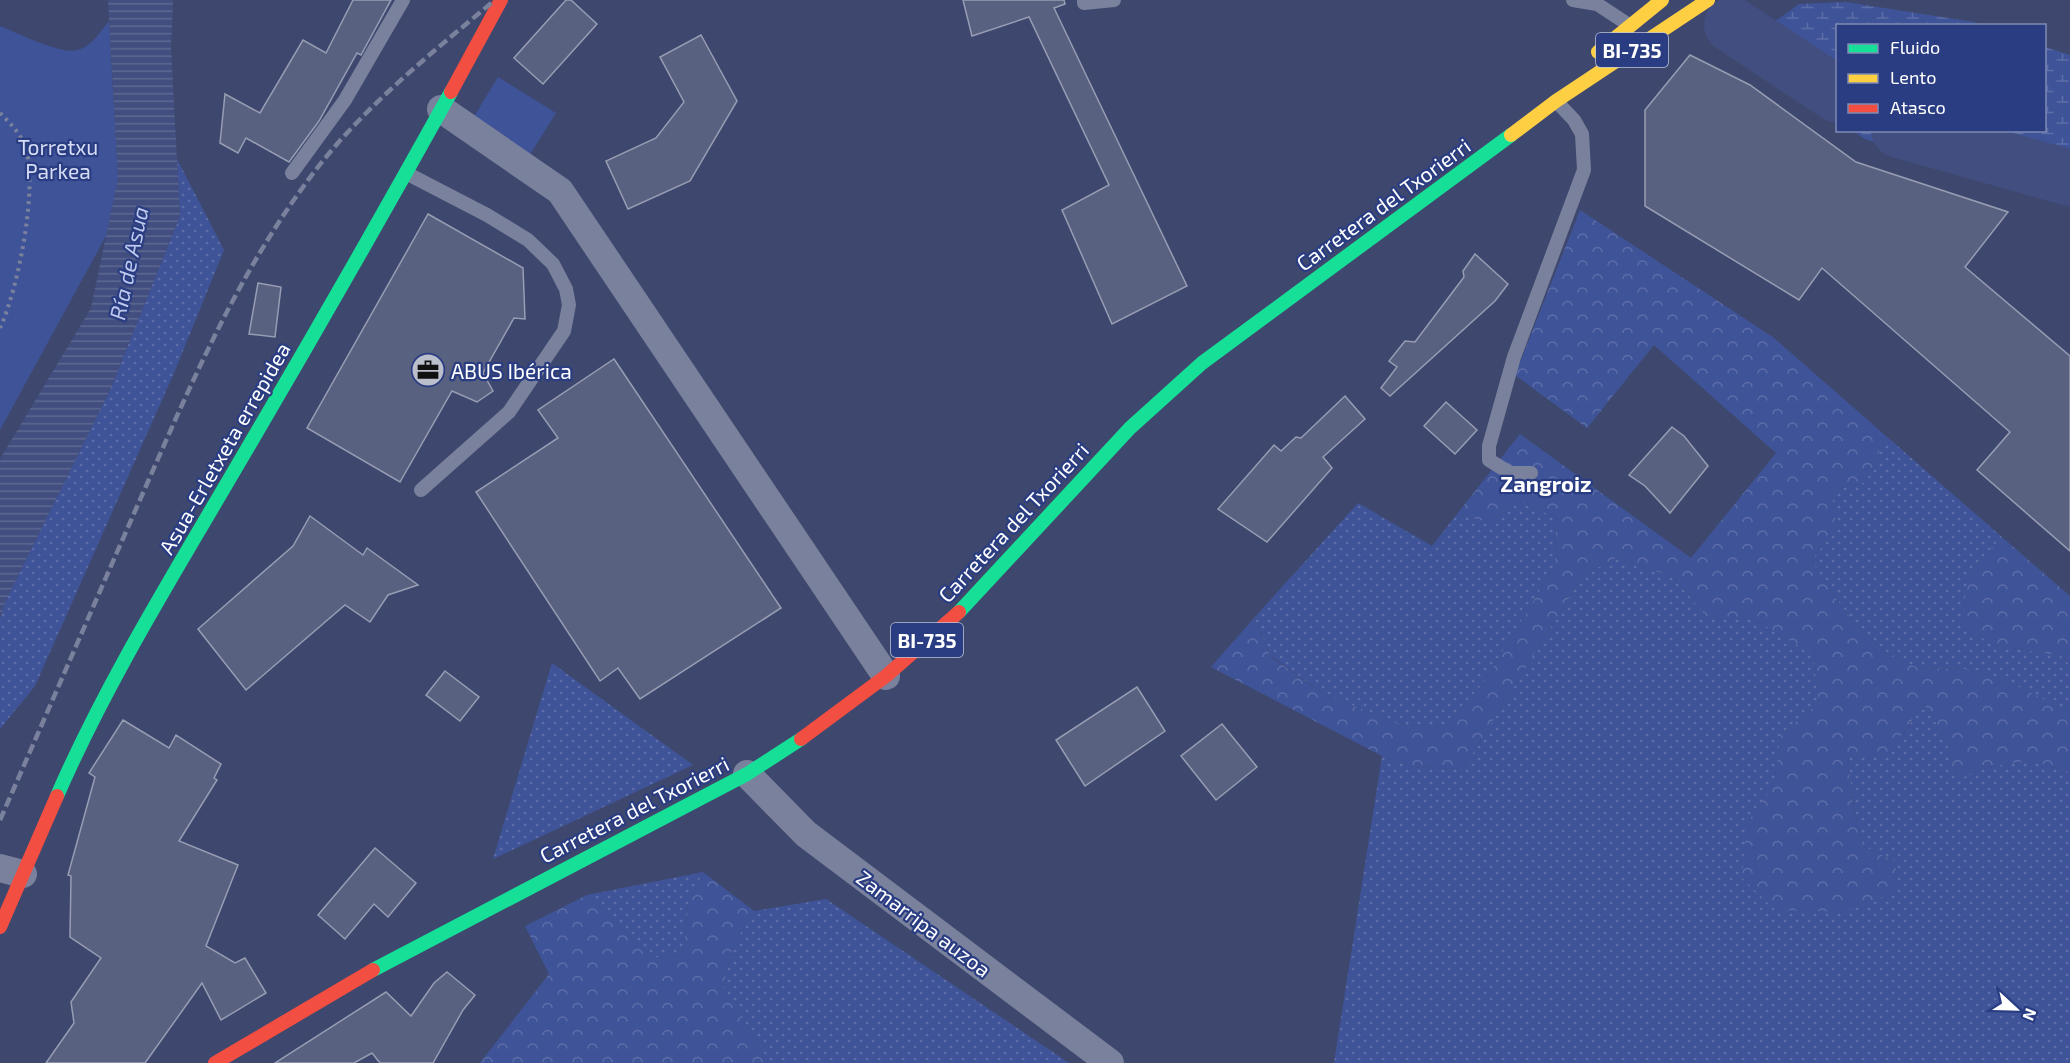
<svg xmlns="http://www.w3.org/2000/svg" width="2070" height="1063" font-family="'Exo 2',sans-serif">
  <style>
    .grass { fill: url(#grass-dots) }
    .forest { fill: url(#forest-crowns) }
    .wetland { fill: url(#wetland-marsh) }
    .park { fill: #3f5398 }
    .water { fill: url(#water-rules) }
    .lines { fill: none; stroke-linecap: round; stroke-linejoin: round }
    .river { stroke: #414e7f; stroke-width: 56 }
    .building { fill: #596180; stroke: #979db3; stroke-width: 1.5 }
    .path { stroke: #7a819c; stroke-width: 4; stroke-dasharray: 3 4.5; stroke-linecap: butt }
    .lane { stroke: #7a819c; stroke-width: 14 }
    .street { stroke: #7a819c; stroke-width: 28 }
    .fast { stroke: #16e098; stroke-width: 14 }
    .slow { stroke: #ffcf43; stroke-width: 14 }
    .jam { stroke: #f24e42; stroke-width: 14 }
    .rail { stroke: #7a819c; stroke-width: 4.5; stroke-dasharray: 10 4.5; stroke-linecap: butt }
    .labels { text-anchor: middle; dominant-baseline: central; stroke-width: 4.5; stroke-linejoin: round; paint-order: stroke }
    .shield { fill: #2a3d82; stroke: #bfc5da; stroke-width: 1.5 }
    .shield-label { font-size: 20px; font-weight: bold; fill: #fff }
    .park-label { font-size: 21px; fill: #d6ddf5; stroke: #2a3d82 }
    .street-label { font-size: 21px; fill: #fff; stroke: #2a3d82 }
    .poi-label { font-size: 21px; fill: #fff; stroke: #2a3d82; text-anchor: start }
    .water-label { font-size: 22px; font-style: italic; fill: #bec9ed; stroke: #2a3d82 }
    .neighbourhood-label { font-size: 22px; font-weight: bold; fill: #fff; stroke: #2a3d82 }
  </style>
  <defs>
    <pattern id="grass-dots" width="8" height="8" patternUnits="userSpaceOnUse" patternTransform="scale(1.5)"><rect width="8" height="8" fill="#3f5398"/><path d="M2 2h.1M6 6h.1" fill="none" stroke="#5c6da7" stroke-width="1.8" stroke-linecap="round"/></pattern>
    <pattern id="forest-crowns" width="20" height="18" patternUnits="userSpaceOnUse" patternTransform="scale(1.5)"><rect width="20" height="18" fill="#3f5398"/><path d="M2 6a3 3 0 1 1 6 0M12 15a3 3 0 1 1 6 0" fill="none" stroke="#5c6da7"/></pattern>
    <pattern id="wetland-marsh" width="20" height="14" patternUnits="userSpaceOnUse" patternTransform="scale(1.5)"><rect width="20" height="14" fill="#3f5398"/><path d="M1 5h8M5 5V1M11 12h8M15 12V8" fill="none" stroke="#5c6da7"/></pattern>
    <pattern id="water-rules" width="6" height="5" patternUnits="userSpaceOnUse" patternTransform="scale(1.5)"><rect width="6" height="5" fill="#414e7f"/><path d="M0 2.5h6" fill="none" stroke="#5e6992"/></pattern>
  </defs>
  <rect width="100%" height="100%" fill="#3e486e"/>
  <g class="grass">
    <path d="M177,159l47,91 -50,123 -139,313 -35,43v-110l5,-17 105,-212 70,-174z"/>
    <path d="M1886,436l116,101 -34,36 26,72 67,11 9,9v40l-8,5c-29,-17 -58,-32 -92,-40 -19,-4 -42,2 -59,-5 -47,-19 -75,-65 -100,-105l26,-31 -6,-38 35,-9z"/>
    <path d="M1519,502l37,15 -1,49 -73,119 -40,42 -47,-4 -71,-29 -53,-38 -17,-38 104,-115 74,43 25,-32 31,8z"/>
    <path d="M1616,558l57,19 34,40 43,-1 64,38 4,50 -37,30 -7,51 -28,40 150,37 -33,-16 -11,-47 -4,-43 55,-22 21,-30 21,33 13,42 34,-13 40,-5 38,11v291h-736l48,-307 30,11 51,2 120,-194z"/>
    <path d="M552,663l141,102 -200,94z"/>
    <path d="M703,872l-15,32 -5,51 -30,3 -66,-63z"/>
    <path d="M826,899l243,164h-306l3,-7 -43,-67 10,-44 21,-34z"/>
  </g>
  <g class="forest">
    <path d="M1580,210l194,128 112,98 -20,46 -35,9 6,38 -26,31c25,40 53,86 100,105 17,7 40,1 59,5 33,8 63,23 92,39l8,-4v67l-38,-11 -40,5 -34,13 -13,-42 -21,-33 -38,53 -38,-1 4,44 11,46 33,16v30l-53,20 -68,-2 -33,-32 4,-53 28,-41 7,-50 37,-30 -4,-49 -64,-38h-43l-34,-40 -57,-19 -33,17 -120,194 -51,-2 -30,-11 -171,-89 43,-49 17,39 53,37 71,29 47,4 40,-42 73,-119 1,-49 -37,-15 -31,20 -31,-8 63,-80 171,124 85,-105 -122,-108 -67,83 -72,-53z"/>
    <path d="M2002,537l68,59v69l-9,-9 -67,-11 -32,-19 6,-53z"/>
    <path d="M703,872l51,39 -21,34 -10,44 43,67 -3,7h-283l69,-89 -24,-48 62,-31 66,63 30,-3 5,-51z"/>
  </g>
  <g class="wetland">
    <path d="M1846,2l128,20 9,3 -145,1 -1,94 -112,-77 27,-5 47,-34z"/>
    <path d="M2045,47l25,8v151l-205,-67 -12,-8 191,-1z"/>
  </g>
  <g class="park">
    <path d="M109,21l9,157 -11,56 -107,196v-404c17,7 61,29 78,24 14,-4 22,-18 31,-29z"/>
    <path d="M498,77l58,36 -27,43 -57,-36z"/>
  </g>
  <path class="water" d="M108,0h65l-2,48 9,168 -70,174 -105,212 -5,17v-160l91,-151 27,-130z"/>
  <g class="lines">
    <g class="river">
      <path d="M1732,25l106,70"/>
      <path d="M1899,130l171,48"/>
    </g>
  </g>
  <g class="building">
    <path d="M353,0h38l-30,55 -4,-2 -38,68 -30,41 -43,-24 -8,15 -18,-10 5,-49 35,19 43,-73 23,13z"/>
    <path d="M566,0h5l26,24 -54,60 -29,-26z"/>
    <path d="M963,0h101l1,4 -11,4 133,278 -75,38 -50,-114 47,-25 -80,-168 -57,19z"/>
    <path d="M701,35l36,66 -47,80 -62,28 -22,-48 50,-23 28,-36 -24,-45z"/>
    <path d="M1690,55l60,30 106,77 152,50 -43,55 105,89v195l-93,-81 33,-38 -188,-164 -23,32 -154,-94v-96z"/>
    <path d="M428,214l95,54 2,51 -11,-1 -31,55 10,18 -16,11 -25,-11 -52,91 -93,-54z"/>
    <path d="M1475,254l33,30 -13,17 -105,95 -9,-8 16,-21 -8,-6 16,-20 10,1 49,-65 -1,-6z"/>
    <path d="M258,283l23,4 -6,50 -26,-3z"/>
    <path d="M614,359l167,249 -141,91 -22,-31 -18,13 -124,-189 82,-54 -20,-28z"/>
    <path d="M1345,396l20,23 -42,38 9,11 -65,74 -49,-33 56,-64 7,6 15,-14 5,1z"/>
    <path d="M1446,402l31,28 -22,24 -31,-28z"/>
    <path d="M1672,427l12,9 24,30 -38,47 -25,-27 -16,-11z"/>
    <path d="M310,516l53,39 4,-7 51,37 -30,10 -18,27 -25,-17 -99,85 -48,-61 95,-83z"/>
    <path d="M445,671l34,26 -19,24 -34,-26z"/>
    <path d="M1137,687l28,44 -80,55 -29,-46z"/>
    <path d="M123,720l46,28 7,-13 45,29 -7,14 3,2 -38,61 59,24 -32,81 29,17 10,-5 21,35 -45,27 -19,-37 -57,80h-99l28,-40 -3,-21 30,-44 -31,-21 1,-61 -3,-1 27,-98 -6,-4z"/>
    <path d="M1222,724l35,43 -41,33 -35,-44z"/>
    <path d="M375,848l41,35 -28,34 -14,-13 -29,35 -27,-24z"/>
    <path d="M447,972l28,23 -12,15 -30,53h-53l-8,-10 -18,10h-79l111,-71 25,24 23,-33z"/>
  </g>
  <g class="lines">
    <path class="path" d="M0,113c10,10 20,20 25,33 14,39 -7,144 -25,182"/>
    <g class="lane">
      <path d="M1084,0v3l30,-3"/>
      <path d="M1573,0l24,4 32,21"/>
      <path d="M292,173l53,-73 58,-100"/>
      <path d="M406,173l81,42 41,25 25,24 13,25 3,16 -5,26 -55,81 -88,78"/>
      <path d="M1531,473h-21l-21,-13v-14l25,-89 70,-187 -2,-36 -8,-14 -18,-19"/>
    </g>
    <g class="street">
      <path d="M441,109l119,82 326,485"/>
      <path d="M747,774l59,60 304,229"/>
      <path d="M0,868l23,6"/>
    </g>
    <g class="fast">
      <path d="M959,612l171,-184 72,-65 309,-228"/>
      <path d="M57,796c50,-115 117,-222 180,-330 73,-124 144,-248 214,-374"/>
      <path d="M373,970l374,-196 54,-35"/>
    </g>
    <g class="slow">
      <path d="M1598,52l64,-52"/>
      <path d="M1511,135l45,-34 152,-101"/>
    </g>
    <g class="jam">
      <path d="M451,92l50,-92"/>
      <path d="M801,739l85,-63 73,-64"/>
      <path d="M0,927l57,-131"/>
      <path d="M215,1063l158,-93"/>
    </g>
    <path class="rail" d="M0,820c48,-109 95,-218 143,-327 47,-107 93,-215 163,-310 51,-71 122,-127 189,-183"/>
  </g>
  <defs>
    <g id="office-disc" transform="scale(1.725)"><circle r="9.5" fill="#bbbfcc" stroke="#2a3d82"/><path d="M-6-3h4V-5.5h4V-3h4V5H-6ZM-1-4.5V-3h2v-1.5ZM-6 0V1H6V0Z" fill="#111"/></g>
  </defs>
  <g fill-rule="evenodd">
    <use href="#office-disc" x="428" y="370"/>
  </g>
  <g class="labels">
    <g class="shield">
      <rect x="1596" y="33" width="72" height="34" rx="4.5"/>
      <rect x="891" y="623" width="72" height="34" rx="4.5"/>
    </g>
    <g class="shield-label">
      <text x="1632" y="50">BI-735</text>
      <text x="927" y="640">BI-735</text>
    </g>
    <g class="park-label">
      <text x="58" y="146">Torretxu<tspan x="58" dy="24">Parkea</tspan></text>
    </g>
    <g class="street-label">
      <text transform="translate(1383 204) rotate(-36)">Carretera del Txorierri</text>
      <text transform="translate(224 448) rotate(-60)">Asua-Erletxeta errepidea</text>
      <text transform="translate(1013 522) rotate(-47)">Carretera del Txorierri</text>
      <text transform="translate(634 809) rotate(-27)">Carretera del Txorierri</text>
      <text transform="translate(924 923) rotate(37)">Zamarripa auzoa</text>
    </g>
    <g class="poi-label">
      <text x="451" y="370">ABUS Ibérica</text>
    </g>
    <g class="water-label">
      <text transform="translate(128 263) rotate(-78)">Ría de Asua</text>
    </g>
    <g class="neighbourhood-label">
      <text x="1546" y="483">Zangroiz</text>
    </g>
  </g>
  <rect x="1836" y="24" width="210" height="108" fill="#2a3d82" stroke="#7f8bb4" stroke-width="1.5"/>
  <rect x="1848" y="44" width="30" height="9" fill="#16e098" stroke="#7f8bb4" stroke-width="1.5"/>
  <text x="1890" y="54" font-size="18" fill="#ffffff">Fluido</text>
  <rect x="1848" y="74" width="30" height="9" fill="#ffcf43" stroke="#7f8bb4" stroke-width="1.5"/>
  <text x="1890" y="84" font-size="18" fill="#ffffff">Lento</text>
  <rect x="1848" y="104" width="30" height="9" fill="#f24e42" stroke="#7f8bb4" stroke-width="1.5"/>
  <text x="1890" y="114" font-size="18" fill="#ffffff">Atasco</text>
  <g transform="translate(2016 1009) rotate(112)" stroke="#2a3d82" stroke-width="4.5" paint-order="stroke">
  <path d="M0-4.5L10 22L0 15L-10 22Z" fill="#ffffff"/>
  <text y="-9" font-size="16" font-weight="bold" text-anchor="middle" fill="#ffffff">N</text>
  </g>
</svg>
